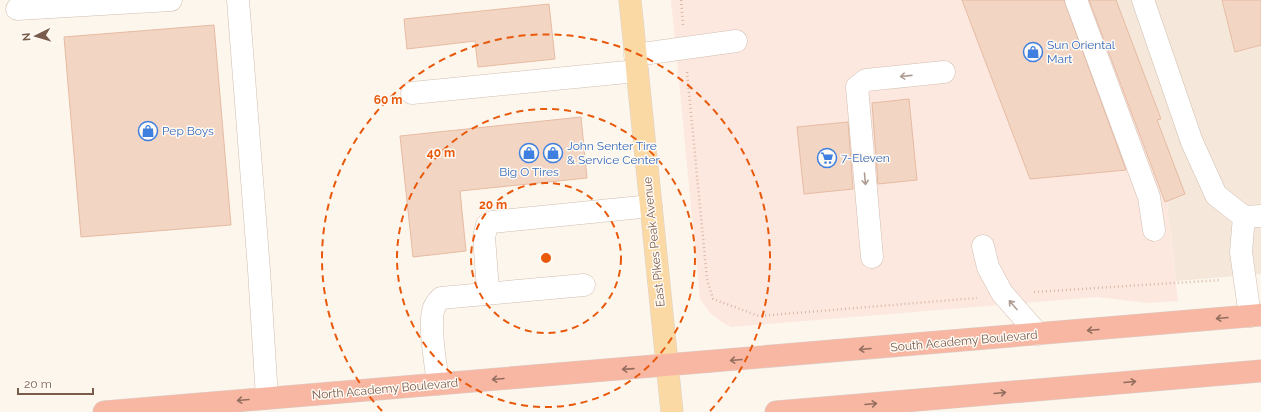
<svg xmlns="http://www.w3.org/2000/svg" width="1261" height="412" font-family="Raleway,sans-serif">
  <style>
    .residential { fill: #f5e8da }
    .commercial { fill: #fde8e0 }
    .building { fill: #f3d5c3; stroke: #e6bba3 }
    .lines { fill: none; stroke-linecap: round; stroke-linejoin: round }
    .minor-casing { stroke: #d1beb0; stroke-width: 23 }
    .major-casing { stroke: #dad1cd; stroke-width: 23 }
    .highway-casing { stroke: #dad1cd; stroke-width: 23 }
    .path { stroke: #d9b8a5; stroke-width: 2.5; stroke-dasharray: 1 3; stroke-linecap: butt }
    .minor { stroke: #fff; stroke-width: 22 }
    .major { stroke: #fbd9a5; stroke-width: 22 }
    .highway { stroke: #f7b7a3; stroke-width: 22 }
    .oneway { stroke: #af9d94 }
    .oneway2 { stroke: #936e5e }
    .ring { fill: none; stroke: #e8590c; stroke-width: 2; stroke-dasharray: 7 5 }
    .labels { text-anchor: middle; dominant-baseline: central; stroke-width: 3; stroke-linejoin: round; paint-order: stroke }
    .shop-label { font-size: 12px; fill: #366cbe; stroke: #fffaf3; text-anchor: start }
    .street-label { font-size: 12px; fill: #7a5c4d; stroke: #fffaf3 }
    .centre { fill: #e8590c; stroke: #fffaf3; stroke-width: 2 }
    .ring-label { font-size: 12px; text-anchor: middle; font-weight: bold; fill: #e8590c; stroke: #fffaf3; stroke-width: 3; stroke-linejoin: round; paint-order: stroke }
  </style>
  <rect width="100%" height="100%" fill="#fdf6ec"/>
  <path class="residential" d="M1090,0h171v274l-85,7 -9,-78z"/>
  <path class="commercial" d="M671,0h419l77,203 11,98 -31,2 -50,-6 -366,30 -11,-6 -10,-8 -10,-14z"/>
  <g class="building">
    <path d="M962,0h102l62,170 -96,9z"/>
    <path d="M1089,0h27l45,119 -4,1 28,74 -20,8z"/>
    <path d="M1222,0h39v45l-26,7z"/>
    <path d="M549,4l6,55 -77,8 -3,-26 -68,8 -3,-30z"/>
    <path d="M214,25l17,200 -150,12 -17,-200z"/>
    <path d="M909,99l8,81 -39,4 -6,-81z"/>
    <path d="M581,117l6,61 -127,13 6,60 -53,6 -13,-121z"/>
    <path d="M848,122l5,67 -49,5 -7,-67z"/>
  </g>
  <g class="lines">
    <g class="minor-casing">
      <g id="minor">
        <path d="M238,0l21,270 8,128"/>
        <path d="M1076,0l73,197 5,33"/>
        <path d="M1143,0l49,142 24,53 28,22"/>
        <path d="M17,9l154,-9"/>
        <path d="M635,55l101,-14"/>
        <path d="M412,93l225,-22"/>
        <path d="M983,246l5,21 14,26 36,41"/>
        <path d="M872,257l-15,-170 9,-7 78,-8"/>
        <path d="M485,294l99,-9"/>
        <path d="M1250,316l-9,-64 3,-35 17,-1"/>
        <path d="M438,384c-2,-19 -9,-55 -5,-73 1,-5 4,-9 8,-13l44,-4 3,-4 -4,-53 3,-12 5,-3 159,-16"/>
      </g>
    </g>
    <g class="major-casing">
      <path id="major" d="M630,0l42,412"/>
    </g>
    <g class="highway-casing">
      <g id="highway">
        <path d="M104,412l1157,-97"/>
        <path d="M776,412l485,-41"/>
      </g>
    </g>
    <g class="path">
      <path d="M681,0l2,25"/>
      <path d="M687,72l20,207 6,20 46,17 218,-18"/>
      <path d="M1034,292l187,-12"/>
    </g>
    <use href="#minor" class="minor"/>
    <use href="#major" class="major"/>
    <use href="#highway" class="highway"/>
  </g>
  <defs><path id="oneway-shaft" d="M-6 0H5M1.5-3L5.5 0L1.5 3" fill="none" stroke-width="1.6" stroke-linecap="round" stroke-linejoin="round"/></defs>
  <g class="oneway">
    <use href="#oneway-shaft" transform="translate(906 76) rotate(174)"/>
    <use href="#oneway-shaft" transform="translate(865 179) rotate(85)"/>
    <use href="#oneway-shaft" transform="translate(1013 305) rotate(-131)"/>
  </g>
  <g class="oneway2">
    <use href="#oneway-shaft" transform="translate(1222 318) rotate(175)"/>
    <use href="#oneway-shaft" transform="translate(1093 330) rotate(175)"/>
    <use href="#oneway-shaft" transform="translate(865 349) rotate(175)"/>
    <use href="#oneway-shaft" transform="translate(736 360) rotate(175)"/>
    <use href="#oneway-shaft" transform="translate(628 369) rotate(176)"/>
    <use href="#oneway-shaft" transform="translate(498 379) rotate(175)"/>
    <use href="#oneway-shaft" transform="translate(1130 382) rotate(-5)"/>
    <use href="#oneway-shaft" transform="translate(1000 393) rotate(-5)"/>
    <use href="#oneway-shaft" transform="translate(243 400) rotate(175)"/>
    <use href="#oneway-shaft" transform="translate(871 404) rotate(-5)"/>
  </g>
  <g class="ring">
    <circle cx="546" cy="258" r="75"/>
    <circle cx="546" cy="258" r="149"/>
    <path d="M382 411A224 224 0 1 1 710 411"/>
  </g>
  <defs>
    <g id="shop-ring" transform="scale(1)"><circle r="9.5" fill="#fffaf3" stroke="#3f7fe0" stroke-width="1.5"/><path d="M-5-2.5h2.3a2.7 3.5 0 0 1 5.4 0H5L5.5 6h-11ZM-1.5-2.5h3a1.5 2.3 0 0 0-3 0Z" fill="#3f7fe0"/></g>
    <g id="supermarket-ring" transform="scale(1)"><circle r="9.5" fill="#fffaf3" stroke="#3f7fe0" stroke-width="1.5"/><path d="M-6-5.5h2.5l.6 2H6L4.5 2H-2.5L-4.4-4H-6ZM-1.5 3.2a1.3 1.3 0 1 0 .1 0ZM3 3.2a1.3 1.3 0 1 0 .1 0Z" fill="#3f7fe0"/></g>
  </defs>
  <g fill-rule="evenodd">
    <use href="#shop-ring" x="1033" y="52"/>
    <use href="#shop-ring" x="148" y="131"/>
    <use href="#shop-ring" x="529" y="153"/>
    <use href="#shop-ring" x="553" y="153"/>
    <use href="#supermarket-ring" x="827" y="158"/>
  </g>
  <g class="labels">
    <g class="shop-label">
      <text x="1047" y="45">Sun Oriental<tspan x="1047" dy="14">Mart</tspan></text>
      <text x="162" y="131">Pep Boys</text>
      <text x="567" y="146">John Senter Tire<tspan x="567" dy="14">&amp; Service Center</tspan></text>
      <text x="841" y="158">7-Eleven</text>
      <text x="529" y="172" text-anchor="middle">Big O Tires</text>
    </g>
    <g class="street-label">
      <text transform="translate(654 242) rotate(-96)">East Pikes Peak Avenue</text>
      <text transform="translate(964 341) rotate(-5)">South Academy Boulevard</text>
      <text transform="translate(385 389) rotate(-5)">North Academy Boulevard</text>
    </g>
  </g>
  <circle cx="546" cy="258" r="6" class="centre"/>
  <g class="ring-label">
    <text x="388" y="104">60 m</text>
    <text x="441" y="157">40 m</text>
    <text x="493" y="209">20 m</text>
  </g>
  <g transform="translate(36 36) rotate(265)" stroke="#fffaf3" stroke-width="3" paint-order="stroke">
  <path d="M0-3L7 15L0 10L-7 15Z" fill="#7a5c4d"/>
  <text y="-6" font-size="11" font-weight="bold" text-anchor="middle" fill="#7a5c4d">N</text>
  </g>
  <path d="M18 388v6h75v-6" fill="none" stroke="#7a5c4d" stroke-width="2"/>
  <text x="24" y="388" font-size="12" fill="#7a5c4d" stroke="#fffaf3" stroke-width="3" paint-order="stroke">20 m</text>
</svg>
